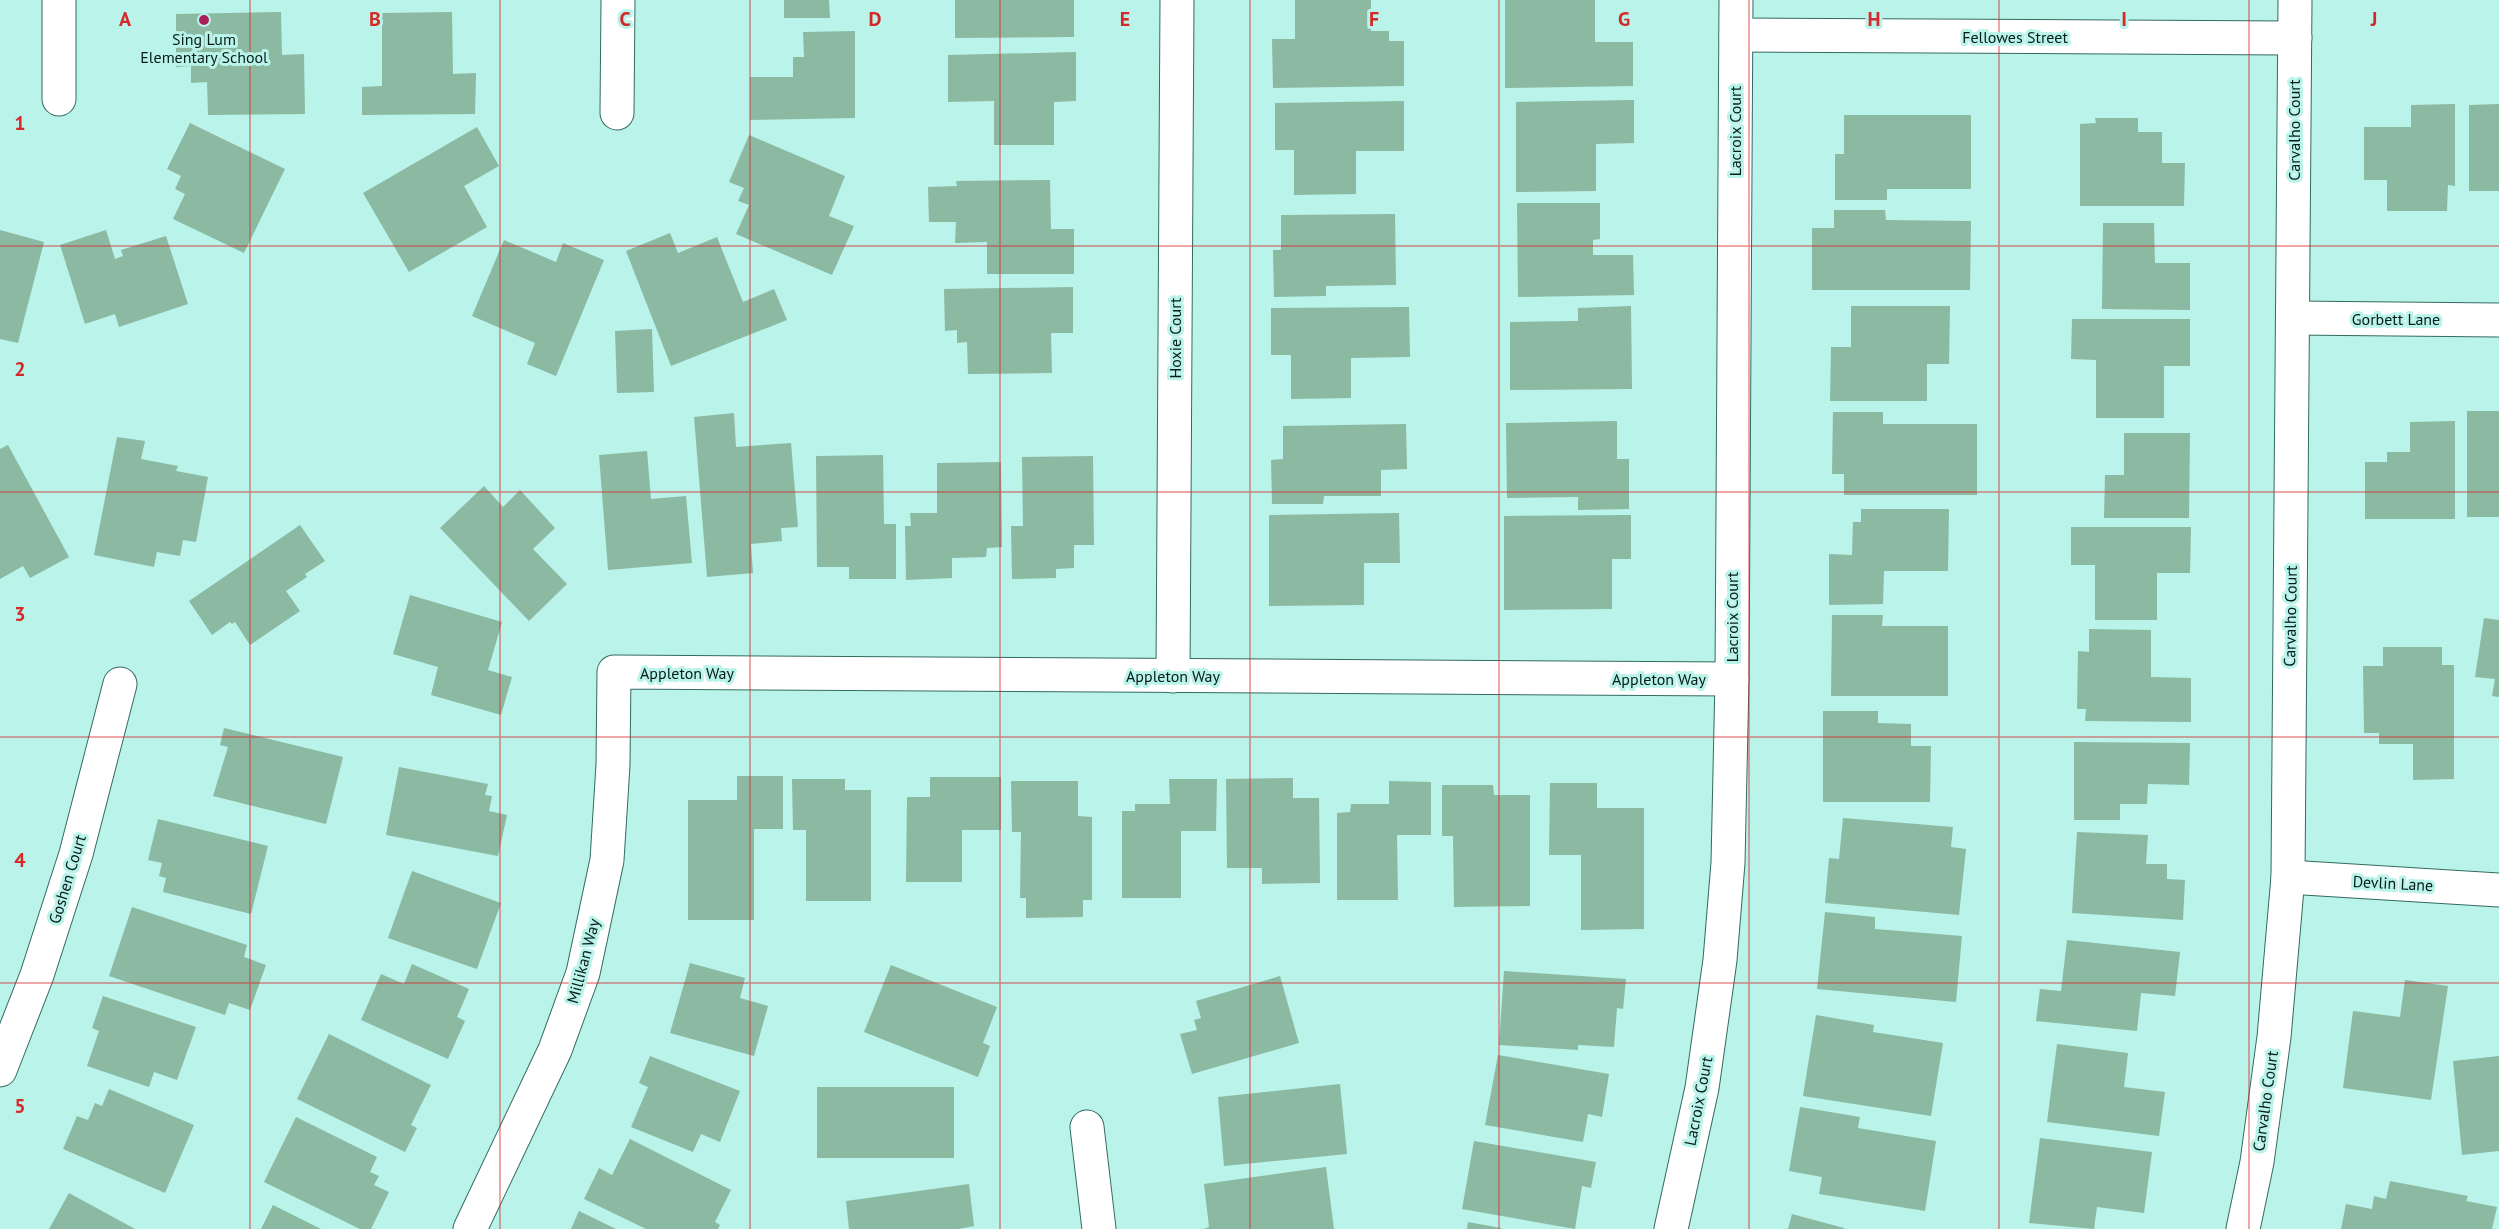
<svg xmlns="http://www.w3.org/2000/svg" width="2499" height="1229" font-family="'PT Sans',sans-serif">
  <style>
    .building { fill: #8bb9a2 }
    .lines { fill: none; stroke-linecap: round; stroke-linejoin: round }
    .minor-casing { stroke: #346a62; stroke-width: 35 }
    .minor { stroke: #fff; stroke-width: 33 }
    .grid { fill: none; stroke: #d62828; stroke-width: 1.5; stroke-opacity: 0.55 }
    .poi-dot { fill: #ac1e57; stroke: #baf3e9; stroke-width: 2 }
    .labels { text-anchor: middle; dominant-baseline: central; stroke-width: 6; stroke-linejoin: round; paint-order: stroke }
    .street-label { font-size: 16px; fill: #061c19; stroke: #baf3e9 }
    .poi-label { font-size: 16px; fill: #061c19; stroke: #baf3e9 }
    .grid-label { font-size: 20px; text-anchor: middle; font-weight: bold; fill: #d62828; stroke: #baf3e9; stroke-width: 6; stroke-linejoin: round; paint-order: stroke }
  </style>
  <rect width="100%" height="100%" fill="#baf3e9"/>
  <g class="building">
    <path d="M784,0h45l1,18h-46z"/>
    <path d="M955,0h119v37l-119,1z"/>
    <path d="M1295,0h76v31h18v10h15v45l-131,2 -1,-49h23z"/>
    <path d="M1505,0h90v42h38v44l-128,2z"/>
    <path d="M281,12l1,43 22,-1 1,60 -97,1 -1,-33 -16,1v-17l-15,1v-53z"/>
    <path d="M452,12l1,62 23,-1 -1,41 -113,1v-28l20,-1v-73z"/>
    <path d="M855,31v87l-105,2v-43h43v-20h11l-1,-25z"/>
    <path d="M1076,52v49l-22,1v43h-60v-44l-46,1v-47z"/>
    <path d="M1634,100v43l-38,1v47l-80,1v-90z"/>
    <path d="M1404,101v50h-48v43l-62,1v-45h-19v-47z"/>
    <path d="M2455,104v82l-7,-1 -1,26h-60v-31h-23v-53h47v-22z"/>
    <path d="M2499,104v87h-30v-86z"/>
    <path d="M1844,115h127v74h-84v11h-52v-46h9z"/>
    <path d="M2095,118h43v14h24v31h23l-1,43h-104v-82l16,-1z"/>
    <path d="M190,123l95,46 -41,84 -71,-34 12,-25 -10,-5 6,-13 -14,-7z"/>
    <path d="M477,127l22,39 -35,20 23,41 -78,45 -46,-79z"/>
    <path d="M749,135l96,41 -16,40 25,10 -22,49 -96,-41 13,-29 -11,-4 6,-13 -15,-6z"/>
    <path d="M1050,180l1,49h23v45h-87v-32l-32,1 1,-21h-27l-1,-35 29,-1 -1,-5z"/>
    <path d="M1517,203h83v36l-7,1v15h40l1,40 -116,2z"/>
    <path d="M1834,210h51l1,10 85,1 -1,69h-158v-62h22z"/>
    <path d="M1395,214l1,71 -70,1v10l-52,1 -1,-47h8v-35z"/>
    <path d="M2103,223h51l1,40h35v47l-88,-1z"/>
    <path d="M0,230l44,12 -26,101 -18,-4z"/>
    <path d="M106,230l9,29 8,-3 -2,-6 45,-14 22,68 -69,23 -4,-13 -30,10 -25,-79z"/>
    <path d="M670,233l8,20 39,-16 26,65 31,-13 13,31 -116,46 -45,-115z"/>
    <path d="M504,240l52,22 7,-19 41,17 -48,116 -29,-12 8,-21 -63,-27z"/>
    <path d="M1073,287v46h-22l1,40 -84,1 -1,-32 -10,1v-13l-12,1 -1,-42z"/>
    <path d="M1631,306l1,83 -122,1v-68l68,-1v-13z"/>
    <path d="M1851,306h99l-1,58h-22v37h-97l1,-54h20z"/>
    <path d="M1409,307l1,50 -59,1v40l-60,1v-44h-20v-47z"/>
    <path d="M2072,319h118v47h-26v52h-68v-58l-25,-1z"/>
    <path d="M652,329l2,63 -37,1 -2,-62z"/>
    <rect x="2467" y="411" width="32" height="106"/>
    <path d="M1833,412h50v12h94v71h-133v-21h-12z"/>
    <path d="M734,413l2,34 55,-4 7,84 -17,1 1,13 -31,3 2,29 -46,4 -13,-160z"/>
    <path d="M1617,421v38h12v50l-51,1v-13l-71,1 -1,-75z"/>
    <path d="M2455,421v98h-90v-57h22v-10h23v-30z"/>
    <path d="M1406,424l1,45 -26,1v26h-57l-1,8h-51l-1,-44 12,-1v-33z"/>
    <path d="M2124,433h66l-1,85h-85l1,-43h19z"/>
    <path d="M117,437l28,4 -4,18 37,7 -2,5 32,6 -12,65 -13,-2 -3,16 -23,-4 -3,15 -60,-12z"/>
    <path d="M8,445l61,112 -39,21 -7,-12 -23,13v-130z"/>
    <path d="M647,451l4,48 35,-3 6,67 -84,7 -9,-115z"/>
    <path d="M883,455l1,69h12v55h-47v-12h-32l-1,-111z"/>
    <path d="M1093,456l1,89h-20v23l-18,1v9l-44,1 -1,-53h12l-1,-69z"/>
    <path d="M1001,462l1,85 -15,1 -1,9 -34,1v20l-46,2 -1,-54h6l-1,-13h27v-50z"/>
    <path d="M484,486l19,21 17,-17 35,38 -22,21 34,35 -38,37 -89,-93z"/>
    <path d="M1861,509h88l-1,62h-64l-1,33 -54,1v-51l23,1 1,-33h8z"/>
    <path d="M1399,513l1,50h-36v42l-95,1v-91z"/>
    <path d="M1631,515v44h-19v50l-108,1v-94z"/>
    <path d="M300,525l25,36 -20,13 2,3 -21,14 14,20 -50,34 -15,-23 -3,2 -2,-2 -18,13 -23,-34z"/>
    <path d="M2071,527h120l-1,46h-33v47h-62v-55h-24z"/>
    <path d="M410,595l92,27 -14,48 24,7 -11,38 -70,-20 7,-28 -45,-13z"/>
    <path d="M1832,615h51l-1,11h66v70h-117z"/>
    <path d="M2484,618l15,2v77l-7,-1 3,-17 -20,-2z"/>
    <path d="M2089,629l62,1v47l40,1v44l-106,-1 1,-12h-9l1,-58 11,1z"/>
    <path d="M2383,647h59v18h12v114l-41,1v-36h-34v-11h-15l-1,-67h20z"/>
    <path d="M1823,711h55v12l33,1v22h20l-1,56h-107z"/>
    <path d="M224,728l119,29 -17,67 -113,-28 15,-49 -8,-2z"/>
    <path d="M2074,742l116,1 -1,42 -41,-1 -1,20h-27v16h-46z"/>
    <path d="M399,767l89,17 -3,11 7,1 -3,15 18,4 -9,41 -112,-21z"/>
    <path d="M737,776h46v53h-29v91h-66v-120h49z"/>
    <path d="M930,777h71v53h-39v52h-56l1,-85h23z"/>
    <path d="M1293,778v20h26l1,85 -58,1v-16h-35l-1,-89z"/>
    <path d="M792,779h53v11h26v111h-65v-71h-13z"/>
    <path d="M1169,779h48l-1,52h-35v67h-59v-87h13v-7h35z"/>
    <path d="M1011,781h67v35l14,1v83h-9v17l-57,1v-20h-6l1,-66h-9z"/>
    <path d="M1389,781l42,1v53h-34l1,65h-61v-87l13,-1 1,-8h38z"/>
    <path d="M1550,783h47v25h47v121l-63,1v-75h-32z"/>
    <path d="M1442,785h51l1,10h36v111l-76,1 -1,-71h-11z"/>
    <path d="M1843,818l110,9 -2,20 15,2 -7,66 -134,-12 4,-45 10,1z"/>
    <path d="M158,819l110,27 -17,68 -88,-22 3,-14 -7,-2 3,-13 -14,-3z"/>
    <path d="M2077,832l71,3 -2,29h21v15l18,1 -2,40 -111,-7z"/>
    <path d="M412,871l89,32 -24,66 -89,-31z"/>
    <path d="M132,907l115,38 -3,12 22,8 -16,45 -21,-7 -4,12 -116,-39z"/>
    <path d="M1825,912l50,5v12l87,7 -6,66 -139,-13z"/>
    <path d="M2067,940l113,12 -5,44 -34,-3 -4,38 -101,-10 4,-32 21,2z"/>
    <path d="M690,963l55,15 -5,20 28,8 -14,50 -84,-23z"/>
    <path d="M412,964l57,25 -12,28 8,4 -17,38 -87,-39 20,-46 23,10z"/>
    <path d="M891,965l106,42 -14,36 7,3 -12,31 -114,-45z"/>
    <path d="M1504,971l122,8 -3,30 -6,-1 -3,39 -36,-2v5l-79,-5z"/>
    <path d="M1280,976l19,67 -107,31 -12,-40 17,-4 -3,-10 7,-2 -5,-17z"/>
    <path d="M2405,980l43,6 -17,114 -88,-12 10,-77 47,6z"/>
    <path d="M103,996l93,31 -19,53 -23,-8 -5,15 -62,-21 12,-35 -7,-3z"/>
    <path d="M1816,1015l58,10 -1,7 70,11 -12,73 -128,-20z"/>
    <path d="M329,1034l102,51 -20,40 6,3 -12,24 -108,-53z"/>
    <path d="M2057,1044l71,9 -4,34 41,5 -6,44 -112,-14z"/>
    <path d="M1498,1055l111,19 -7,43 -14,-3 -5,28 -98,-17z"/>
    <path d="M650,1056l90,35 -20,51 -19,-8 -8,18 -62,-25 17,-40 -9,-4z"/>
    <path d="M2499,1056v95l-37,4 -9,-94z"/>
    <path d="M1340,1084l7,70 -123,12 -6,-69z"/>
    <rect x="817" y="1087" width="137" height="71"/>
    <path d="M109,1089l85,36 -29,68 -102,-44 14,-33 11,4 7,-17 7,3z"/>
    <path d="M1800,1107l60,10 -2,11 78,13 -11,70 -106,-17 3,-17 -33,-6z"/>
    <path d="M296,1117l81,40 -7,15 9,4 -5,9 15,7 -18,37h-11l-96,-47z"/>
    <path d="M2040,1138l112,14 -8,61 -47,-6 -3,22 -65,-6z"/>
    <path d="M630,1139l101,51 -16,32 5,3 -2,4h-72l-62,-30 15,-31 13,7z"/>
    <path d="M1474,1141l122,21 -5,26 -9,-2 -7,43 -113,-20z"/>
    <path d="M1326,1167l8,62h-130l5,-2 -5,-43z"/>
    <path d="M2390,1181l78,15 -2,5 31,6 -5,22h-151l5,-25 26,5 2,-13 12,3z"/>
    <path d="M969,1184l5,42 -16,3h-109l-3,-28z"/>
    <path d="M69,1193l66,36h-86z"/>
    <path d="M273,1205l48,24h-60z"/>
    <path d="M579,1211l37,18h-45z"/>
    <path d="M1792,1214l52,14v1h-56z"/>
    <path d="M1468,1222l33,6v1h-34z"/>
  </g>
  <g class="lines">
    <g class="minor-casing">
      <g id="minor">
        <path d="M1736,35l559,3"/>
        <path d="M59,99v-99"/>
        <path d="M617,113l1,-113"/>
        <path d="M2293,318l206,2"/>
        <path d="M1173,676l4,-676"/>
        <path d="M2288,877l211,13"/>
        <path d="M0,1070l37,-95 39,-121 44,-170"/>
        <path d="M1087,1127l12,102"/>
        <path d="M470,1229l85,-179 28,-77 24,-113 6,-95 1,-93 1118,7"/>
        <path d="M1671,1229l31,-141 18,-128 8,-97 4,-184 4,-679"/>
        <path d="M2243,1229l14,-67 17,-125 14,-160 7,-877"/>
      </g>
    </g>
    <use href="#minor" class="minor"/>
  </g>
  <path class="grid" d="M250,0v1229M500,0v1229M750,0v1229M1000,0v1229M1250,0v1229M1499,0v1229M1749,0v1229M1999,0v1229M2249,0v1229M0,246h2499M0,492h2499M0,737h2499M0,983h2499"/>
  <circle class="poi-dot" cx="204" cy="20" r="6"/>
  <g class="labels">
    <g class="street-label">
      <text x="2015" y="37">Fellowes Street</text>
      <text transform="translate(2294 130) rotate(-90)">Carvalho Court</text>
      <text transform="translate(1735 131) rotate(-90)">Lacroix Court</text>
      <text x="2396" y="319">Gorbett Lane</text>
      <text transform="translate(1175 338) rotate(-90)">Hoxie Court</text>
      <text transform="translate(2290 616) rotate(-89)">Carvalho Court</text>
      <text transform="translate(1732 617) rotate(-90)">Lacroix Court</text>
      <text x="687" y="673">Appleton Way</text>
      <text x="1173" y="676">Appleton Way</text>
      <text x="1659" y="679">Appleton Way</text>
      <text transform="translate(67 879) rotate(-73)">Goshen Court</text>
      <text transform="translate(2393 883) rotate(3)">Devlin Lane</text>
      <text transform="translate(583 961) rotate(-75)">Millikan Way</text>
      <text transform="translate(1698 1101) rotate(-79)">Lacroix Court</text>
      <text transform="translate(2265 1101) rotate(-82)">Carvalho Court</text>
    </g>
    <g class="poi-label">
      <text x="204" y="39">Sing Lum<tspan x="204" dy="18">Elementary School</tspan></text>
    </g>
  </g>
  <g class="grid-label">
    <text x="125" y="26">A</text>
    <text x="375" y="26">B</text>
    <text x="625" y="26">C</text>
    <text x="875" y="26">D</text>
    <text x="1125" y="26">E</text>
    <text x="1374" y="26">F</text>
    <text x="1624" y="26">G</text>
    <text x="1874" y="26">H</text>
    <text x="2124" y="26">I</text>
    <text x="2374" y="26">J</text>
    <text x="20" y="130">1</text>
    <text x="20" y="376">2</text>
    <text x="20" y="621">3</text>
    <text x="20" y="867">4</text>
    <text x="20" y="1113">5</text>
  </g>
</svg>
